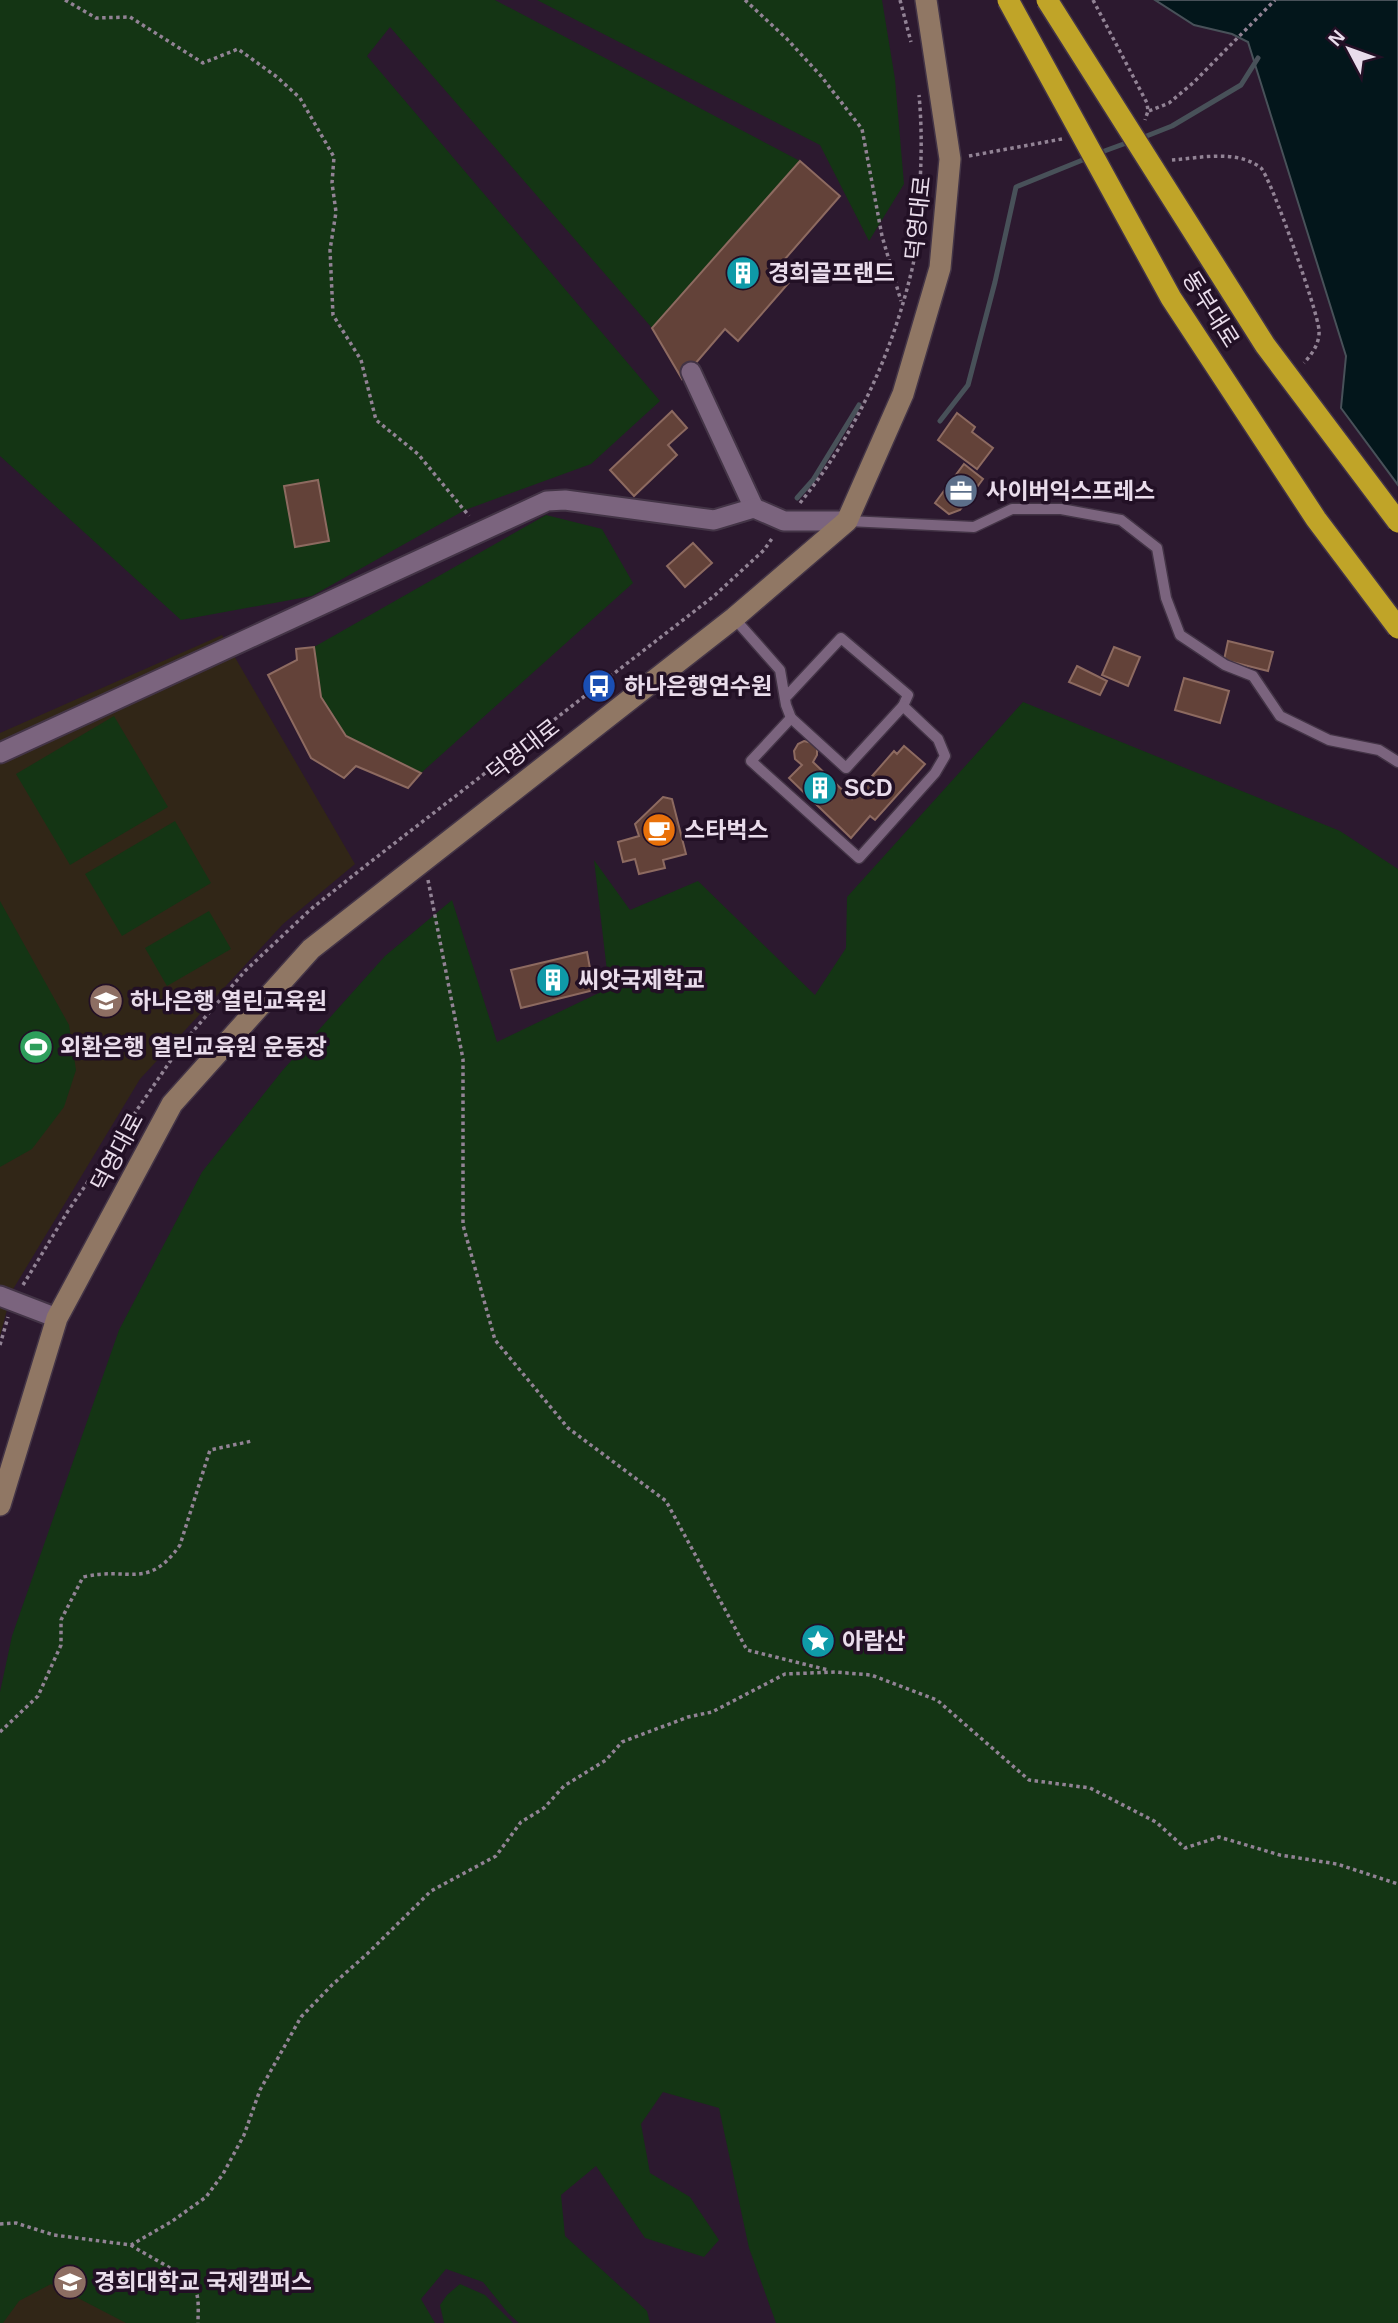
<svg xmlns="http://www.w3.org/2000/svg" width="1398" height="2323" font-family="Helvetica,'Noto Sans KR',sans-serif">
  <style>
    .education { fill: #312617 }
    .green { fill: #143514 }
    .water { fill: #03161b; stroke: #485159; stroke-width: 2 }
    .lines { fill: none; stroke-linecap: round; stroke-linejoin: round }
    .stream { stroke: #485159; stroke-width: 5 }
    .building { fill: #634239; stroke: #8d6a60; stroke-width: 2 }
    .lane-casing { stroke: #433446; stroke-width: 13 }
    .street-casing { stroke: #433446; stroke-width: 23 }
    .secondary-casing { stroke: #433446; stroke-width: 24 }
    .path { stroke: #928395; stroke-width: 3.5; stroke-dasharray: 3.5 3.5; stroke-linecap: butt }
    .lane { stroke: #7b647e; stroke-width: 10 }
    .street { stroke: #7b647e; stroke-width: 19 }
    .secondary { stroke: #907764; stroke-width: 21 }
    .highway-bridge-casing { stroke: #433446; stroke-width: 24; stroke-linecap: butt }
    .highway-bridge { stroke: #c0a428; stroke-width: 21 }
    .labels { text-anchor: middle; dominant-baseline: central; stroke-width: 7; stroke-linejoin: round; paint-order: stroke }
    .street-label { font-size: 23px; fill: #e9dceb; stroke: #221025 }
    .poi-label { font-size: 23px; font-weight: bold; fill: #e9dceb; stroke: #221025; text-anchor: start }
  </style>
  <rect width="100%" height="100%" fill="#2c192f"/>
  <g class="education">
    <path d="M222,635l133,229 -72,60 -143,155 -128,212 -12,45v-603z"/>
    <path d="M0,2234l196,89h-196z"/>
  </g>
  <g class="green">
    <path d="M0,0h495l305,161 -148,167 -262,-301 -23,29 293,345 -69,63 -126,46 -153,86 -131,24 -181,-164z"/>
    <path d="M537,0h345l13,79 9,105 -35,57 -49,-96z"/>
    <path d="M546,515l56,14 31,54 -212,190 -75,-37 -25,-39 -7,-50z"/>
    <path d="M1023,702l317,129 58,38v1454h-622l-27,-75 -30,-140 -56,-16 -22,32 9,49 40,24 29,43 -15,17 -59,-19 -49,-72 -35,29 4,41 82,75 3,12h-131l-11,-10 -25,-31 -37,-13 -25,30 14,24h-309l-75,-39 -32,17 -16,22h-3v-631l12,-56 107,-306 83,-158 80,-101 103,-115 67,-56 45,142 112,-54 -15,-128 36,50 68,-29 117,114 31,-47 1,-51z"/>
    <path d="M114,716l54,91 -98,58 -54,-91z"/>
    <path d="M175,821l36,62 -89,53 -37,-62z"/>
    <path d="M0,901l69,124 7,45 -12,37 -32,42 -32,18z"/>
    <path d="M209,911l22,38 -64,37 -22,-38z"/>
    <path d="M460,2284l25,11 28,28h-69l-4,-18 7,-10z"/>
  </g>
  <path class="water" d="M1155,0h243v485l-57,-77 5,-52 -98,-314 -16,-8 -38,-9z"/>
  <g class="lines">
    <g class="stream">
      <path d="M1139,139l33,-13 69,-41 17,-27"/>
      <path d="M1099,153l30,-11"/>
      <path d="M940,421l28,-36 27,-103 21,-95 74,-30"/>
      <path d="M797,498l16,-18 46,-75"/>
    </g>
  </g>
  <g class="building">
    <path d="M800,161l40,35 -62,71 14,12 -54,62 -13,-12 -43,50 -30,-51z"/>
    <path d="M672,411l15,17 -19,17 9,10 -43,41 -24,-26z"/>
    <path d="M957,413l18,14 -3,5 21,16 -16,21 -39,-29z"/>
    <path d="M964,464l19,15 -23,31 -11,4 -14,-11z"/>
    <path d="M318,480l11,61 -34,6 -11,-61z"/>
    <path d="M693,543l19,20 -27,24 -18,-21z"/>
    <path d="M1228,641l45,11 -5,19 -44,-11z"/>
    <path d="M314,647l7,50 25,39 75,37 -13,15 -52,-22 -12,12 -33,-20 -43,-83 29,-15 -1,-11z"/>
    <path d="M1114,647l26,10 -12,29 -26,-11z"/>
    <path d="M1077,666l30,15 -7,14 -31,-13z"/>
    <path d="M1184,678l45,13 -9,32 -45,-13z"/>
    <path d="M804,741l8,2 5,5v7l-4,7 39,37 42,-48 3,3 7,-8 21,18 -50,56 -5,-4 -19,22 -62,-60 13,-13 -7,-6 -1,-8 4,-7z"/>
    <path d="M663,797l9,2 14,55 -23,6 2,8 -26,6 -4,-15 -12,3 -5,-20 21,-6 -4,-12z"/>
    <path d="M587,952l7,38 -73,18 -10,-38z"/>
  </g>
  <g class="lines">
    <g class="lane-casing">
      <g id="lane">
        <path d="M848,521l126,6 38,-18h49l60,11 36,28 9,50 14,37 45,30 28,11 27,40 49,24 50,10 19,12"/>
        <path d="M734,618l46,52 6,35 5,13 55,50 57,-62 5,-11 -67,-57 -56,60"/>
        <path d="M791,718l-40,43 108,97 76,-85 10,-17 -7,-17 -35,-33"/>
      </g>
    </g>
    <g class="street-casing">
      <g id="street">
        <path d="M691,372l63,136"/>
        <path d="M0,753l547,-252 18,-1 149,20 40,-12 30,13h63"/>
        <path d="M0,1296l57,22"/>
      </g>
    </g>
    <g class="secondary-casing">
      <path id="secondary" d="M0,1505l57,-187 115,-214 139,-155 423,-331 113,-97 56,-127 37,-126 10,-109 -24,-159"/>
    </g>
    <g class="path">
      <path d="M65,0l31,18 34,-1 73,46 35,-14 39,28 23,21 34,59 -2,26 4,29 -6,38 3,65 28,45 15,60 42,34 51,62"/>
      <path d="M745,0l42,39 34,37 41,53 20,107 19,65"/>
      <path d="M900,0l11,42"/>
      <path d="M1093,0l54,103 1,8 -3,9"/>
      <path d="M1149,111l20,-8 24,-20 82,-83"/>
      <path d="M969,156l93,-17"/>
      <path d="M1172,160c28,-2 65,-11 89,8 9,8 57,144 58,162 1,13 -7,24 -15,33"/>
      <path d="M800,503c56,-69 93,-151 113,-238 3,-14 3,-29 4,-43 4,-43 6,-84 2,-127"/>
      <path d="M428,880l35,179v166l32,115 73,88 98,73 81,149 81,20"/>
      <path d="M23,1285l45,-74 114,-167 63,-73 66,-62 58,-46 345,-267 50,-46 9,-13"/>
      <path d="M0,1345l8,-28"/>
      <path d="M0,1732l38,-36 23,-51v-25l22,-43c45,-11 65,14 97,-32l30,-95 42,-9"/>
      <path d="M0,2224l16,-1 38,12 77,10 40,-23 35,-25 17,-23 21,-39 16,-45 41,-73 31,-32 35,-31 64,-63 65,-35 25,-34 23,-14 20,-22 42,-26 16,-18 66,-25 24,-5 73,-38 50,-2 36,3 66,25 92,80 61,8 66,34 29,26 34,-11 61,18 57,9 61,20"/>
      <path d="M131,2245c17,12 62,31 66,50 2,8 1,19 1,28"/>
    </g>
    <use href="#lane" class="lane"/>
    <use href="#street" class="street"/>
    <use href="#secondary" class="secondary"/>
    <g class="highway-bridge-casing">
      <g id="highway-bridge">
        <path d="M1008,0l163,298 145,221 82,109"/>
        <path d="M1047,0l218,345 133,177"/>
      </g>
    </g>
    <use href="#highway-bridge" class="highway-bridge"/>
  </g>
  <defs>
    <g id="building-disc" transform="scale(1.75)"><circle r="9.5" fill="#0f9aa8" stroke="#221025"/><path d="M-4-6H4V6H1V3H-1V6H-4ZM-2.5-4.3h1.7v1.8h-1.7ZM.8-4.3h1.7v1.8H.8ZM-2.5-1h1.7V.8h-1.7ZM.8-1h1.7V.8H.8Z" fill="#fff"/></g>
    <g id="office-disc" transform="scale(1.75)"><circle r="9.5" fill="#5c6f8a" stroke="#221025"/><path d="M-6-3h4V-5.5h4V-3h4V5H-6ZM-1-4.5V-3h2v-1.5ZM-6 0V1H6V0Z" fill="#fff"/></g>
    <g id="bus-disc" transform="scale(1.75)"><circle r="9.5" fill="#1a4fb4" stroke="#221025"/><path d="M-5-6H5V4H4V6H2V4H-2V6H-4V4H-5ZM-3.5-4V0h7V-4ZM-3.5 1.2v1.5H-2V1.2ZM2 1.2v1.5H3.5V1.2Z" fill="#fff"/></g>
    <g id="cafe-disc" transform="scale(1.75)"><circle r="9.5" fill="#e8710a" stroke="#221025"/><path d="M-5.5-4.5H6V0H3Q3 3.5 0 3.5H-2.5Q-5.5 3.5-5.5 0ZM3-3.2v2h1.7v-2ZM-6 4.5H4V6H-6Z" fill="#fff"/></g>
    <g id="school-disc" transform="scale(1.75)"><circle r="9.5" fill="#8d6e63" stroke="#221025"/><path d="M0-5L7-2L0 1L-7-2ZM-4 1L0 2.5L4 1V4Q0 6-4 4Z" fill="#fff"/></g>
    <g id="stadium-disc" transform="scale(1.75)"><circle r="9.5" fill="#2e9e5b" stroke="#221025"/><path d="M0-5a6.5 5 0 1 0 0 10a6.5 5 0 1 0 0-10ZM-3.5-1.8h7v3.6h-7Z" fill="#fff"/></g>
    <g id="sight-disc" transform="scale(1.75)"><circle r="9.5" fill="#0f9aa8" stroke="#221025"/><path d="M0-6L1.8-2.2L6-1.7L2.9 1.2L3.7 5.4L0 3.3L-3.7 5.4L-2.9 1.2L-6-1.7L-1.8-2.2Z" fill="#fff"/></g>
    <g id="university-disc" transform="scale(1.75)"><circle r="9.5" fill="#8d6e63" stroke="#221025"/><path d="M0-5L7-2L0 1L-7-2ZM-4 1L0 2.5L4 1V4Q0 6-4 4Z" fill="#fff"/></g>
  </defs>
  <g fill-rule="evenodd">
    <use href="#building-disc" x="743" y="273"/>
    <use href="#office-disc" x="961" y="491"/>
    <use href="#bus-disc" x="599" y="686"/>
    <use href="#building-disc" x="820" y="788"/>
    <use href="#cafe-disc" x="659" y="830"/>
    <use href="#building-disc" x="553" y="980"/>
    <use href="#school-disc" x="106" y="1001"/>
    <use href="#stadium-disc" x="36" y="1047"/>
    <use href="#sight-disc" x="818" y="1641"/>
    <use href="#university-disc" x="70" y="2282"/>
  </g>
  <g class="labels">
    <g class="street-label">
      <text transform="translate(918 218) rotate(-84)">덕영대로</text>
      <text transform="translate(1211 309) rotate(58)">동부대로</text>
      <text transform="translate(523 750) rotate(-38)">덕영대로</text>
      <text transform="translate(117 1152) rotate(-62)">덕영대로</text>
    </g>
    <g class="poi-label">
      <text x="768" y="273">경희골프랜드</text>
      <text x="986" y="491">사이버익스프레스</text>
      <text x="624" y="686">하나은행연수원</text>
      <text x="844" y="788">SCD</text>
      <text x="684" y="830">스타벅스</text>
      <text x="578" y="980">씨앗국제학교</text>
      <text x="130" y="1001">하나은행 열린교육원</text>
      <text x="60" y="1047">외환은행 열린교육원 운동장</text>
      <text x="842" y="1641">아람산</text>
      <text x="94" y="2282">경희대학교 국제캠퍼스</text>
    </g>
  </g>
  <g transform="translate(1349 49) rotate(311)" stroke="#221025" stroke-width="5" paint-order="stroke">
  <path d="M0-5L12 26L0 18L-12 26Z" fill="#e9dceb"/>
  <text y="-10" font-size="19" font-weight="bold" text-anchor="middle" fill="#e9dceb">N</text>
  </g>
</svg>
